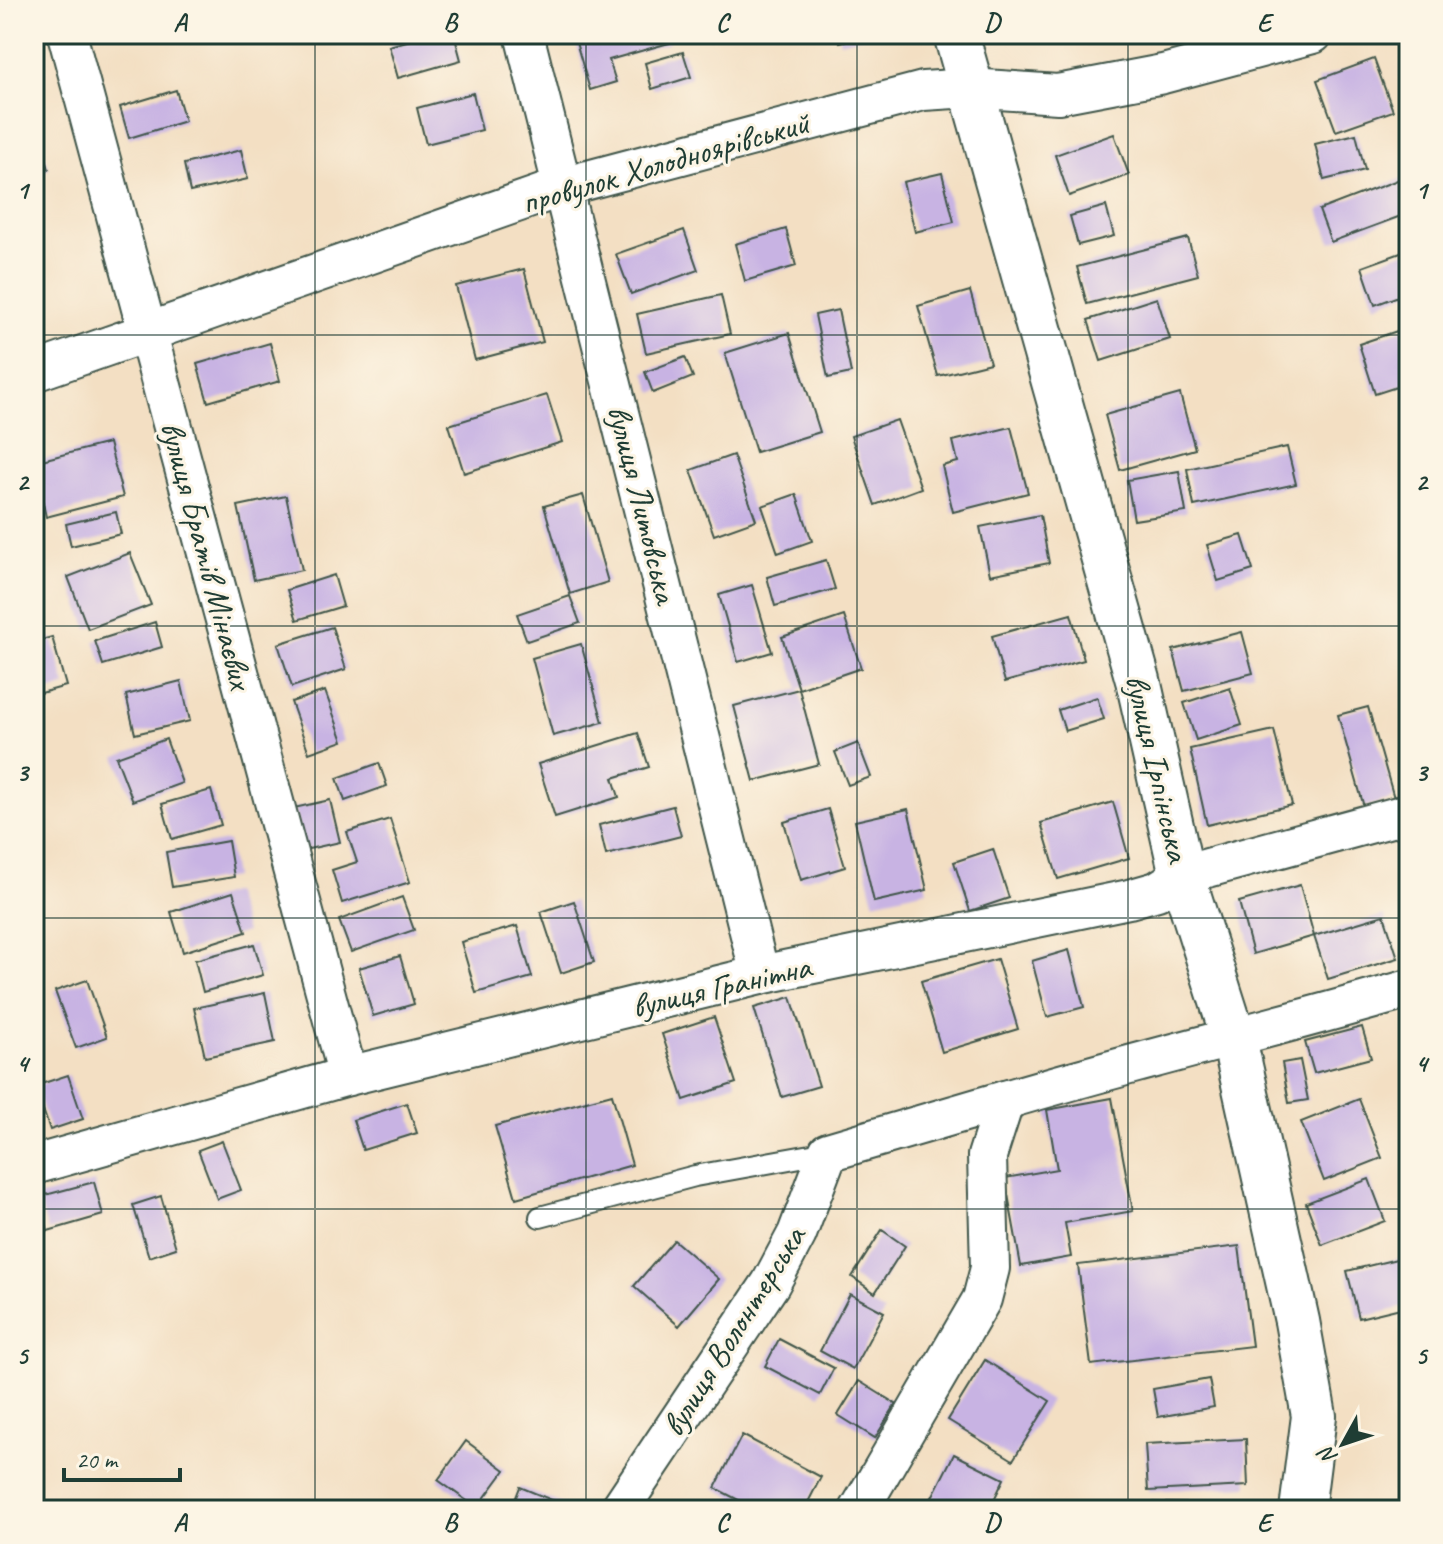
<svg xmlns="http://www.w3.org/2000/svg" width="1443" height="1544" font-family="Caveat,sans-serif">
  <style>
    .building { fill: #c8b3e3 }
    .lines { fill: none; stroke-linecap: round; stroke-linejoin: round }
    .lane-casing { stroke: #3f5549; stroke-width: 24 }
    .street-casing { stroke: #3f5549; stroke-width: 42 }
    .secondary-casing { stroke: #3f5549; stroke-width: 48 }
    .lane { stroke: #fff; stroke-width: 20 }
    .street { stroke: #fff; stroke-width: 38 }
    .secondary { stroke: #fff; stroke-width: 44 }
    .grid { fill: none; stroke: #1f3d34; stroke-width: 2; stroke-opacity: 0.55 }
    .labels { text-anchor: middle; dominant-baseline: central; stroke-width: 6; stroke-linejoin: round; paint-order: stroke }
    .street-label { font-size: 34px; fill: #1f3d34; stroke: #fcf5e5 }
    .neatline { fill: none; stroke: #1f3d34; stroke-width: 3 }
    .grid-label { font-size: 26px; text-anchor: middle; font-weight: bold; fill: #1f3d34 }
  </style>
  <rect width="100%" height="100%" fill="#fcf5e5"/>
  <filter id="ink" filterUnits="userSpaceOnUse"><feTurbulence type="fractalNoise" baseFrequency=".0125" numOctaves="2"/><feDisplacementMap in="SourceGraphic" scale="16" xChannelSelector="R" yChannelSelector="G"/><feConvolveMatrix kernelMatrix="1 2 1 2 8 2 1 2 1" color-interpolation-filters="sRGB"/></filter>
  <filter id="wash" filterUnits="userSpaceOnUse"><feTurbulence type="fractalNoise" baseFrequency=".006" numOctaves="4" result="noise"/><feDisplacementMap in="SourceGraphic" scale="32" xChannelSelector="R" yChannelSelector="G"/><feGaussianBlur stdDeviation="1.8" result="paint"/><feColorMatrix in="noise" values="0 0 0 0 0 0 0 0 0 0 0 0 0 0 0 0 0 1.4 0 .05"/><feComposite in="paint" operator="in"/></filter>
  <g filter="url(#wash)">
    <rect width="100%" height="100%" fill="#f3dfc3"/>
    <g id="blocks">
      <g class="building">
        <path d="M432,34h22l7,26 -63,18 -9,-32z"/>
        <path d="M592,34h74l3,9 -60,17 7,22 -26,8 -15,-51z"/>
        <path d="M838,34h30v1l-28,7z"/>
        <path d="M683,52l8,25 -39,12 -7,-26z"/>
        <path d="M1374,59l19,52 -57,20 -19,-51z"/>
        <path d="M176,90l9,31 -56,17 -9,-31z"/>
        <path d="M473,93l9,37 -56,14 -9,-36z"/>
        <path d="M37,131l12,38 -15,5v-42z"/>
        <path d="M1114,134l15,41 -60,21 -14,-41z"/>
        <path d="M1356,134l9,36 -41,10 -9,-36z"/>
        <path d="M241,150l7,29 -58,13 -6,-28z"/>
        <path d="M942,173l12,49 -39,10 -12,-50z"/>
        <path d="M1408,176l1,37 -78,29 -12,-32z"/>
        <path d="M1106,206l8,30 -36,9 -8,-29z"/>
        <path d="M786,229l10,37 -51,15 -10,-37z"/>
        <path d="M684,230l14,40 -67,24 -15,-40z"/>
        <path d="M1188,238l10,37 -111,29 -10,-37z"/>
        <path d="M1409,250v42l-34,13 -13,-38z"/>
        <path d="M524,269l19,73 -68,18 -19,-74z"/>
        <path d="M970,291l20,72 -52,13 -20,-70z"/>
        <path d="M721,295l9,39 -84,19 -9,-39z"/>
        <path d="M1157,298l13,41 -69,22 -13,-41z"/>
        <path d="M838,310l13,63 -23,5 -13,-63z"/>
        <path d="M1409,327v56l-34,11 -16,-50z"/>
        <path d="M789,333l31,99 -64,20 -31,-99z"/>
        <path d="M270,343l10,38 -72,21 -11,-38z"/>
        <path d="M685,357l8,20 -40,16 -8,-21z"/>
        <path d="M1180,394l15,55 -75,21 -15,-55z"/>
        <path d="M547,395l15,47 -98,31 -15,-48z"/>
        <path d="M897,420l24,68 -46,17 -24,-69z"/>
        <path d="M1011,427l17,66 -75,19 -11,-46 16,-4 -5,-21z"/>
        <path d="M109,443l14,54 -77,20 -12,-55z"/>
        <path d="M1287,447l9,37 -102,22 -7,-37z"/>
        <path d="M733,455l23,65 -42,15 -23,-65z"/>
        <path d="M1179,471l7,41 -52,8 -7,-40z"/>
        <path d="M796,494l16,47 -34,12 -16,-47z"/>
        <path d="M583,495l25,87 -38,12 -26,-88z"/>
        <path d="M286,496l16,74 -48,10 -16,-74z"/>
        <path d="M116,512l5,22 -50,12 -5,-22z"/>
        <path d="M1040,515l9,48 -59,12 -10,-48z"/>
        <path d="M1242,535l11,35 -35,11 -11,-36z"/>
        <path d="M130,553l21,52 -63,24 -20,-52z"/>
        <path d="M826,560l9,29 -60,17 -8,-29z"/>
        <path d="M334,575l9,31 -46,14 -10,-30z"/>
        <path d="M752,585l20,67 -34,10 -19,-67z"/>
        <path d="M570,596l10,27 -53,18 -10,-27z"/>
        <path d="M1071,614l13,46 -79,22 -13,-46z"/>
        <path d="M844,616l17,52 -62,21 20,75 -65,17 -20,-75 65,-17 -17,-52z"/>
        <path d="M155,622l7,25 -59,18 -8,-24z"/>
        <path d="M332,627l14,42 -54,18 -14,-43z"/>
        <path d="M1242,632l11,41 -69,18 -11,-41z"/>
        <path d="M52,637l14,49 -32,9v-53z"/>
        <path d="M581,644l22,78 -50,14 -21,-78z"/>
        <path d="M181,681l9,40 -55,13 -9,-39z"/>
        <path d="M1230,688l12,37 -46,15 -12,-37z"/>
        <path d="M325,691l18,50 -34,12 -18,-51z"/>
        <path d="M1097,697l7,22 -39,12 -7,-21z"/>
        <path d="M1368,707l26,91 -30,9 -26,-92z"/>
        <path d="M1274,730l18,75 -85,20 -17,-76z"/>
        <path d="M638,733l11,34 -36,11 6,19 -64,20 -17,-53z"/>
        <path d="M166,739l16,44 -49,18 -17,-44z"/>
        <path d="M858,743l13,34 -23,8 -13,-33z"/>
        <path d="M379,763l8,23 -42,15 -8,-23z"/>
        <path d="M211,790l10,35 -49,14 -10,-35z"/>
        <path d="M330,800l10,42 -36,8 -10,-42z"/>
        <path d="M1113,802l16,56 -71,21 -17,-56z"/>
        <path d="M673,806l8,30 -75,19 -7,-30z"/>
        <path d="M828,809l17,58 -44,13 -17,-58z"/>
        <path d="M908,809l19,81 -53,12 -19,-81z"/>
        <path d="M390,819l20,63 -68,21 -10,-33 25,-8 -10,-30z"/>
        <path d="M228,841l6,36 -62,10 -6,-35z"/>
        <path d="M993,849l16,49 -39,13 -16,-49z"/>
        <path d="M1300,885l14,51 -61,18 -14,-52z"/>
        <path d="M233,892l13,40 -63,20 -12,-40z"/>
        <path d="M402,897l12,33 -63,22 -12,-32z"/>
        <path d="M574,901l20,61 -33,11 -20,-61z"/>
        <path d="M1384,915l14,43 -70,21 -14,-43z"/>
        <path d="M517,926l15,51 -56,16 -15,-51z"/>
        <path d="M254,944l9,31 -60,17 -8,-32z"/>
        <path d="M1069,950l15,57 -37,10 -15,-56z"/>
        <path d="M400,956l14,48 -41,12 -14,-48z"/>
        <path d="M997,959l21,70 -76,23 -21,-71z"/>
        <path d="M87,980l20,57 -31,11 -21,-57z"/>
        <path d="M265,993l10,49 -70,15 -11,-49z"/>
        <path d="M791,997l28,89 -37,11 -28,-89z"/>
        <path d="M714,1017l22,66 -52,17 -22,-66z"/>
        <path d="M1362,1027l9,31 -57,15 -9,-31z"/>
        <path d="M1300,1060l8,40 -19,3 -7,-40z"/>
        <path d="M68,1075l15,44 -33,11 -15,-44z"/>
        <path d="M612,1094l20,71 -116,33 -21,-72z"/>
        <path d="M1112,1098l21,113 -68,12 6,34 -50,9 -16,-88 52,-9 -10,-59z"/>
        <path d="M1359,1099l23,59 -58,23 -23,-59z"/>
        <path d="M407,1103l10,30 -54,17 -10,-30z"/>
        <path d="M222,1141l19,49 -24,9 -19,-49z"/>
        <path d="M1369,1179l16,42 -63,24 -16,-42z"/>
        <path d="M94,1182l9,33 -55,16 -10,-34z"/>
        <path d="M161,1196l15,52 -27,9 -16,-52z"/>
        <path d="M882,1230l23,16 -30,47 -23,-16z"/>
        <path d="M674,1240l45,39 -40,47 -45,-40z"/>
        <path d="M1239,1246l13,100 -161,19 -13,-100z"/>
        <path d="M1409,1256v50l-50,12 -12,-47z"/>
        <path d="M850,1294l34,18 -31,57 -33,-18z"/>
        <path d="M779,1339l55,29 -14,27 -55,-29z"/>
        <path d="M985,1360l65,41 -37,59 -65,-40z"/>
        <path d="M1209,1379l5,28 -56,10 -5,-28z"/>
        <path d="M859,1381l37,23 -21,34 -37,-23z"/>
        <path d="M742,1435l79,42 -17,33h-46l-43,-22z"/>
        <path d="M1246,1439l2,47 -100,5 -3,-47z"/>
        <path d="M466,1441l39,29 -28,38 -39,-28z"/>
        <path d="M954,1454l50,25 -15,31h-52l-9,-5z"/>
        <path d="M520,1487l44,18 -2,5h-51z"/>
        <path d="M1133,1502l97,3v5h-97z"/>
      </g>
    </g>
  </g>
  <g filter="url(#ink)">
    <use href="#blocks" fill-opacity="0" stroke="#3f5549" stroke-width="2"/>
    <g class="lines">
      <g class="lane-casing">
        <path id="lane" d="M540,1217l155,-41 133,-24"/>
      </g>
      <g class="street-casing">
        <g id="street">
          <path d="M67,34l281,1042"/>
          <path d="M524,34l236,941"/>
          <path d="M34,372l531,-186 358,-95 47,-3 88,6 105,-20 150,-40"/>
          <path d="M1005,1100c134,-40 270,-72 404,-111"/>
          <path d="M34,1165l314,-89 412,-101 369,-76 28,-8 25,-16 227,-62"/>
          <path d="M619,1510l152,-227 26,-49 31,-82 177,-52 -18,56 3,112 -8,31 -123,211"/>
        </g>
      </g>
      <g class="secondary-casing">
        <path id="secondary" d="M956,34l182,646 44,195 52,164 63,282 17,95 -12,94"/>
      </g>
      <use href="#lane" class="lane"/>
      <use href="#street" class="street"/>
      <use href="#secondary" class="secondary"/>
    </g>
  </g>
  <path class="grid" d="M315,34v1476M586,34v1476M857,34v1476M1128,34v1476M34,335h1375M34,626h1375M34,918h1375M34,1209h1375"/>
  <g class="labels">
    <g class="street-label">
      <text transform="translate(665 162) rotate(-16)">провулок Холодноярівський</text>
      <text transform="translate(643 504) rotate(76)">вулиця Литовська</text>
      <text transform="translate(207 555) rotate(75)">вулиця Братів Мінаєвих</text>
      <text transform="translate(1158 768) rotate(77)">вулиця Ірпінська</text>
      <text transform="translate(721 986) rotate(-13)">вулиця Гранітна</text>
      <text transform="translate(733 1331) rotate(-58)">вулиця Волонтерська</text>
    </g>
  </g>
  <rect width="1443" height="1544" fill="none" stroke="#fcf5e5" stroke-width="88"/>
  <g transform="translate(1343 1444) rotate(230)" stroke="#fcf5e5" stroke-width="6" paint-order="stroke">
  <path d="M0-6L14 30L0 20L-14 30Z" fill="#1f3d34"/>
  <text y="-12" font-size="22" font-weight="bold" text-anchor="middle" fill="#1f3d34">N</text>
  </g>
  <path d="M64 1468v12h116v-12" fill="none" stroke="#1f3d34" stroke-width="4"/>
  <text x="76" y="1468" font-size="24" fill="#1f3d34" stroke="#fcf5e5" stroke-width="6" paint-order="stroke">20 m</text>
  <rect x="44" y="44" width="1355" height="1456" class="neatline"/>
  <g class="grid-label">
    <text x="180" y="31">A</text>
    <text x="450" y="31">B</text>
    <text x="722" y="31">C</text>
    <text x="992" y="31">D</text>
    <text x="1264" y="31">E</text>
    <text x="22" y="199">1</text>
    <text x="1421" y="199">1</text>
    <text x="22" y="490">2</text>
    <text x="1421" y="490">2</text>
    <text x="22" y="781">3</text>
    <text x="1421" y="781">3</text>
    <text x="22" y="1072">4</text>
    <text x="1421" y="1072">4</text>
    <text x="22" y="1364">5</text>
    <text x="1421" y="1364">5</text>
    <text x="180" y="1531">A</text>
    <text x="450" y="1531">B</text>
    <text x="722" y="1531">C</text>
    <text x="992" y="1531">D</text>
    <text x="1264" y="1531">E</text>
  </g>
</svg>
